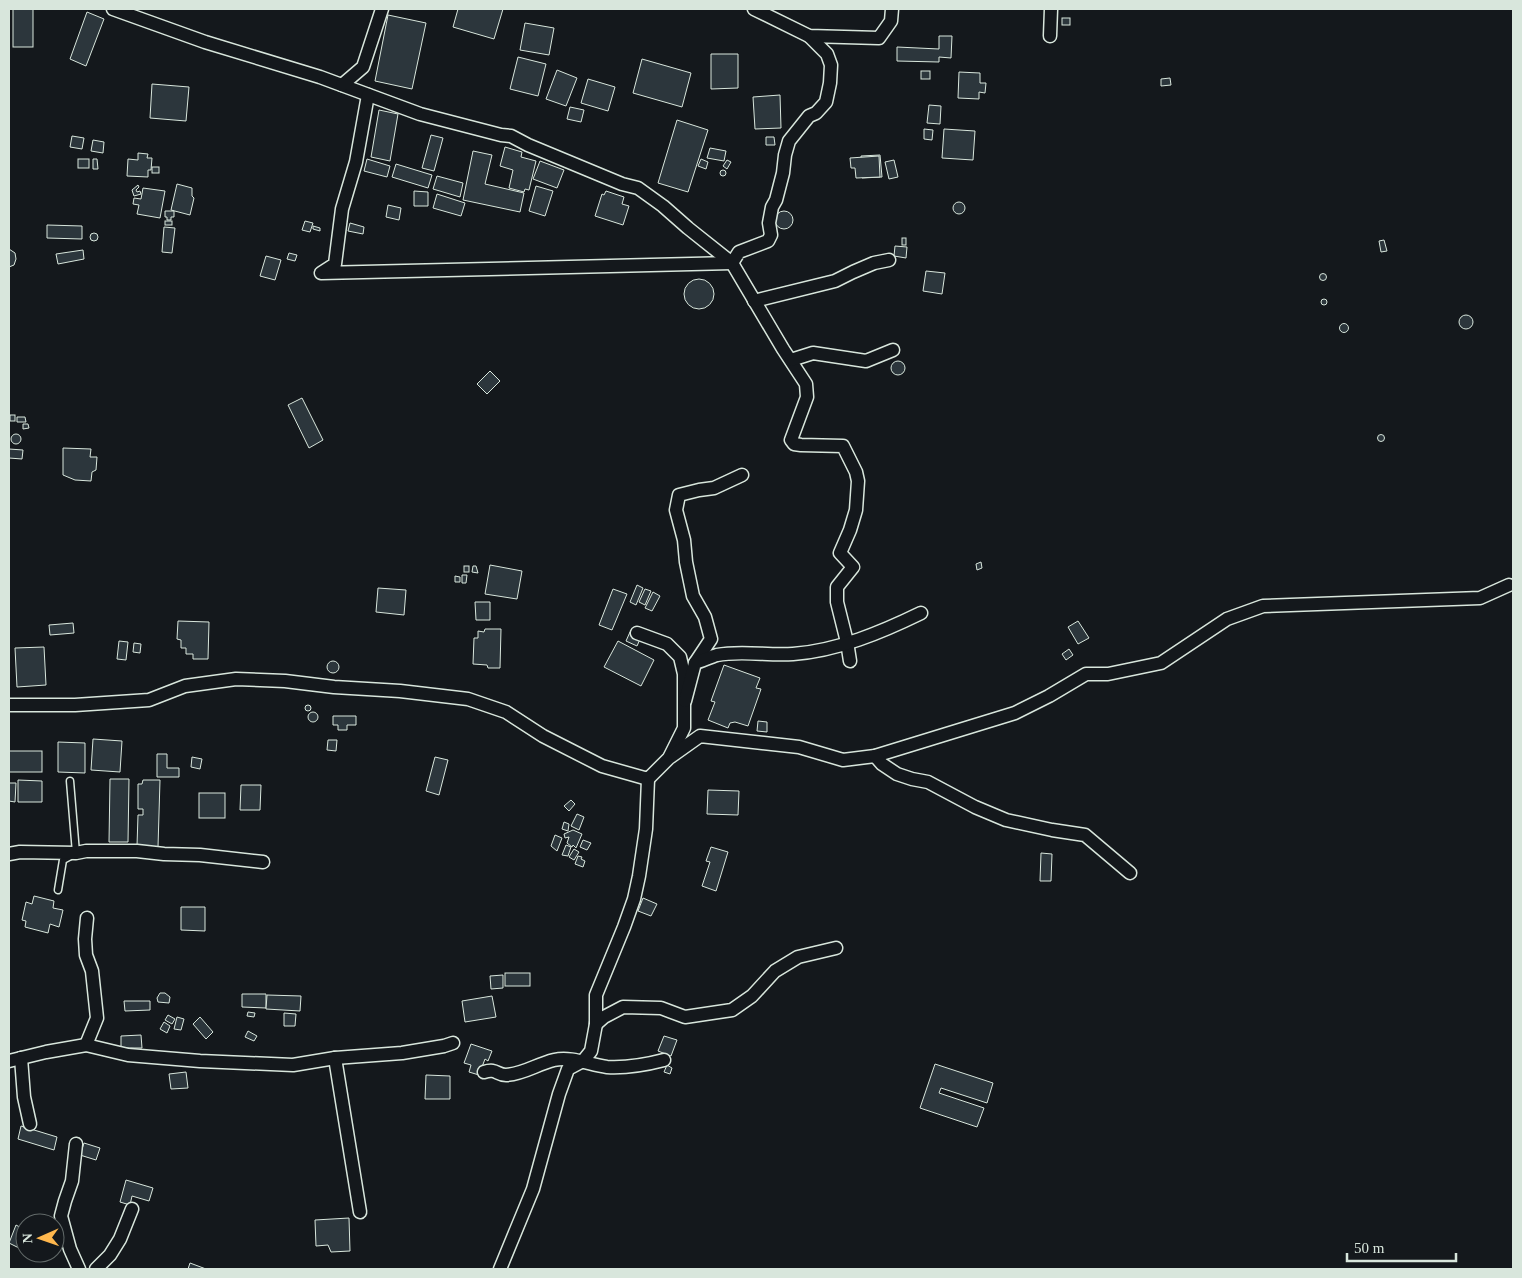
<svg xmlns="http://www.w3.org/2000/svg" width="1522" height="1278" font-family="'Times New Roman',serif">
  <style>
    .building { fill: #2c363c; stroke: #d8e6dc }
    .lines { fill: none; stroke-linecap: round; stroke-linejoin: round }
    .service-casing { stroke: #d8e6dc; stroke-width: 9 }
    .minor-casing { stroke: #d8e6dc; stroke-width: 15 }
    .service { stroke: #14181c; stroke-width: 6 }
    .minor { stroke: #14181c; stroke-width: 12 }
  </style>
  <rect width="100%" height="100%" fill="#14181c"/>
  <g class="building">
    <rect x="13" y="9" width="20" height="38"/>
    <path d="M458,9h45l-9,30 -41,-12z"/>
    <path d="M87,12l17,7 -18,47 -16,-7z"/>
    <path d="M388,15l38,8 -14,66 -37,-8z"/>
    <rect x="1062" y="18" width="8" height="7"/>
    <path d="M525,23l29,5 -5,27 -29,-5z"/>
    <path d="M939,36h13l-1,22 -12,-1v5l-42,-1v-14l42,2z"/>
    <path d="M711,54h27v34l-27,1z"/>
    <path d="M518,57l28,7 -8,32 -28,-7z"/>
    <path d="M642,59l49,14 -9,34 -49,-14z"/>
    <path d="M557,70l20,8 -11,28 -20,-7z"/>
    <rect x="921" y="71" width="9" height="8"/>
    <path d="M959,72l21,1v10h6l-1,10 -6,-1v7l-21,-1z"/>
    <path d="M1170,78l1,7 -10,1v-7z"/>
    <path d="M588,79l27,8 -7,24 -27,-8z"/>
    <path d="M152,84l37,3 -3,34 -36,-3z"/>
    <path d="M780,95l1,33 -26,1 -2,-32z"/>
    <path d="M929,105l12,1 -1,18 -13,-1z"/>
    <path d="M570,107l14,3 -3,12 -14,-3z"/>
    <path d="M379,110l19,4 -8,47 -19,-4z"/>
    <path d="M677,120l31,10 -20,62 -30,-9z"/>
    <path d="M924,129l9,1 -1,10 -8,-1z"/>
    <path d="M944,129l31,2 -2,29 -31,-2z"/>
    <path d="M431,135l12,3 -9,33 -12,-3z"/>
    <path d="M72,136l12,2 -2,11 -12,-2z"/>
    <path d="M766,137h8l1,8h-9z"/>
    <path d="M93,140l11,2 -1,11 -12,-2z"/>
    <path d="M505,147l17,5 -1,5 15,4 -7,29 -4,-1 -1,3 -15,-4 4,-18 -13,-4z"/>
    <path d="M710,148l16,3 -2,10 -17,-3z"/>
    <path d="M473,151l19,4 -7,29 39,9 -4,19 -57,-12z"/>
    <path d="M138,153l10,1 -1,4h5l-1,12h-3v7l-21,-1 1,-17 10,1z"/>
    <path d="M880,155l2,22 -20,1 -1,-22z"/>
    <path d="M879,156l1,21 -24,1 -1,-10h-4l-1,-10z"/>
    <rect x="78" y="159" width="11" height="9"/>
    <path d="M93,159h4l1,10h-5z"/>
    <path d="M367,159l23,7 -3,11 -23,-6z"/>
    <path d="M701,159l7,3 -2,7 -8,-3z"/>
    <path d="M727,160l4,2 -4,7 -4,-3z"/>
    <path d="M894,160l4,17 -9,2 -4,-17z"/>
    <path d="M540,161l24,9 -7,18 -24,-9z"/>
    <path d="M396,164l36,11 -4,13 -36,-11z"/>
    <rect x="152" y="167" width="7" height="6"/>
    <circle cx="723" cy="173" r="3"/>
    <path d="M437,176l26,7 -3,14 -27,-8z"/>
    <path d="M177,184l15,4v8l2,2 -4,17 -19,-5z"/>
    <path d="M138,185l1,2 -3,3 1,2 3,-1 1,3 -7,2 -2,-6z"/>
    <path d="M536,186l17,5 -8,25 -16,-5z"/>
    <path d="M143,188l22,3 -5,27 -23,-4 2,-9 -6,-1 1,-6 7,1z"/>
    <path d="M414,191l14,1v14h-14z"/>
    <path d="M606,191l18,6 -2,7 7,2 -6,19 -28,-9 7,-22 2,1z"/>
    <path d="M437,194l28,9 -4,13 -28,-8z"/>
    <circle cx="959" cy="208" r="6"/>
    <path d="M388,205l13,3 -2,12 -13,-3z"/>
    <circle cx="784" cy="220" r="9"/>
    <path d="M165,211h9v6h-3v3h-4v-3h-2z"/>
    <rect x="165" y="221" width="7" height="4"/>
    <path d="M305,221l8,2 -3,9 -8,-2z"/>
    <path d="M350,223l14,4 -1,7 -15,-3z"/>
    <path d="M47,225l35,1v13l-35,-1z"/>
    <path d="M313,226l7,2v3l-7,-2z"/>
    <path d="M164,227l11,1 -3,25 -10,-1z"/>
    <circle cx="94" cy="237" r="4"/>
    <rect x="902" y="238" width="4" height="7"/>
    <path d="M1384,240l3,11 -6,1 -2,-11z"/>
    <path d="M895,246l12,1 -1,11 -12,-2z"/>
    <path d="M9,249l6,4 1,6 -2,6 -5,2z"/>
    <path d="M83,250l1,9 -26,5 -2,-10z"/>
    <path d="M289,253l8,2 -2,6 -8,-2z"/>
    <path d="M266,256l15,4 -6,20 -15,-4z"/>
    <path d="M926,271l19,2 -3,21 -19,-3z"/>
    <circle cx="1323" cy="277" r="3.5"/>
    <circle cx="699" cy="294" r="15"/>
    <circle cx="1324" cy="302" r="3"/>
    <circle cx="1466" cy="322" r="7"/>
    <circle cx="1344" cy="328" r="4.5"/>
    <circle cx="898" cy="368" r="7"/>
    <path d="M490,371l10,10 -13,13 -10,-10z"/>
    <path d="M302,398l21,42 -14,8 -21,-43z"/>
    <rect x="10" y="415" width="5" height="6"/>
    <path d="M17,417h8l1,5h-9z"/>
    <path d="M23,424h5l1,4 -6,1z"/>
    <circle cx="16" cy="439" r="5"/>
    <circle cx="1381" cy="438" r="3.5"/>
    <path d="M63,448l28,1 -1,8h7l-1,13 -4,2 -1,9 -16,-1 -12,-5z"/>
    <path d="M9,449l14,1 -1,9 -13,-1z"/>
    <path d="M981,562l1,6 -5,2 -1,-6z"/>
    <path d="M490,565l32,6 -5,28 -32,-5z"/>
    <rect x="464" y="566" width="5" height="6"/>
    <path d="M473,566h3l2,7 -6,-1z"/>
    <path d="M462,575h5l-1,8h-4z"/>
    <path d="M455,576l5,1v5h-5z"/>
    <path d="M637,585l6,3 -7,17 -6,-3z"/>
    <path d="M378,588l28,2 -2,25 -28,-3z"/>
    <path d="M613,589l14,5 -15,36 -13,-5z"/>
    <path d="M645,589l6,2 -6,14 -6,-3z"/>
    <path d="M653,592l7,4 -8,15 -7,-3z"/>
    <path d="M475,602h15v18h-14z"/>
    <path d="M178,621l31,1 -1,37h-15v-5h-7v-6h-5v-8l-4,-1z"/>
    <path d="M1078,621l11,17 -11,6 -10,-17z"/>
    <path d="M73,623l1,10 -24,2 -1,-10z"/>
    <path d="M485,629h16l-1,39h-12l-1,-3 -14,-1 1,-26h4v-7l6,1z"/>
    <path d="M630,632l11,5 -4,9 -11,-5z"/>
    <path d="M119,641l9,1 -2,18 -9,-1z"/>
    <path d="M618,641l36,19 -13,26 -37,-19z"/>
    <path d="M134,643l7,1 -1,9 -7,-1z"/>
    <path d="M44,647l2,38 -29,2 -2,-39z"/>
    <path d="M1069,649l4,6 -7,5 -4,-6z"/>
    <circle cx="333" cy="667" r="6"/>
    <path d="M724,665l36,13 -4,10 5,1 -13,37 -13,-4 -5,1 -2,5 -20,-8 7,-18 -4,-1z"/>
    <circle cx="308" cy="708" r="3"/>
    <circle cx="313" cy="717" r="5"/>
    <path d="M333,716h23v9h-9v5h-9v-5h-5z"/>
    <path d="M758,721l9,1v10l-10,-1z"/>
    <path d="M93,739l29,2 -2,31 -29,-2z"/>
    <path d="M328,740h9l-1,11 -9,-1z"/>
    <path d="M58,742l27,1v30l-27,-1z"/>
    <rect x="9" y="751" width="33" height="21"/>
    <path d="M157,754h10v14h12v9h-22z"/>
    <path d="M192,757l10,2 -2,10 -9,-2z"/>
    <path d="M435,757l13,3 -9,35 -13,-4z"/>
    <path d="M110,779h19l-1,63h-19z"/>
    <path d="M18,780l24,1v21h-24z"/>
    <path d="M143,780h17l-2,67 -21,-1 1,-31h5v-6h-5v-25h4z"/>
    <path d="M9,783h7l-1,19 -6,-1z"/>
    <path d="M241,785h20l-1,25h-20z"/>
    <path d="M708,790l31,1 -1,24 -31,-1z"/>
    <rect x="199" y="793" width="26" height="25"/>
    <path d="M571,800l4,4 -6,7 -5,-5z"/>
    <path d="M577,814l7,3 -5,13 -8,-4z"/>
    <path d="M564,822l5,2 -1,7 -6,-2z"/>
    <path d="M573,830l9,4 -6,14 -3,-3 -1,2 -5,-4 2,-6 -4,1 -1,-4z"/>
    <path d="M555,835l7,3 -5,13 -6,-5z"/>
    <path d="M583,840l8,3 -4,7 -7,-3z"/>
    <path d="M566,845l5,2 -3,9 -6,-1z"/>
    <path d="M711,847l17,5 -12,39 -14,-5 8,-24 -4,-1z"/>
    <path d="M574,849l5,3 -5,8 -5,-3z"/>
    <path d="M1041,853l11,1 -1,27h-11z"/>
    <path d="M578,856l4,1 -1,2 4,2 -2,6 -8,-3z"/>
    <path d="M34,896l20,5 -1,7 10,2 -4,17 -9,-3 -2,9 -23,-6 1,-6 -4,-1 4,-18 6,2z"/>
    <path d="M643,898l14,6 -6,12 -13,-5z"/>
    <path d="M181,907h24v24l-24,-1z"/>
    <rect x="505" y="973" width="25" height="13"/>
    <path d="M503,975v13l-12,1 -1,-13z"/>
    <path d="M160,993h5l5,4 -1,6 -11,-1 -1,-4z"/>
    <path d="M242,994h24v14l-24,-1z"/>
    <path d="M267,995l34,1 -1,15 -34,-2z"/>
    <path d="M492,996l4,21 -31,5 -3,-21z"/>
    <path d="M124,1001h26v9l-25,1z"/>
    <path d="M248,1012l7,1 -1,4 -7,-1z"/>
    <path d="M284,1013l12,1 -1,12h-11z"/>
    <path d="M168,1015l7,4 -3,5 -7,-4z"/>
    <path d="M177,1017l7,2 -3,11 -7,-1z"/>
    <path d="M200,1017l13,15 -7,7 -13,-15z"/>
    <path d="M164,1022l6,4 -3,7 -7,-4z"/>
    <path d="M248,1031l9,5 -3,5 -9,-4z"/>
    <path d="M141,1035l1,13h-21v-12z"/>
    <path d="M664,1036l13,4 -6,16 -13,-5z"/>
    <path d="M471,1044l21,7 -4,10 -3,-2 -6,16 -10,-3 2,-7 -7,-2z"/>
    <path d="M935,1064l58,19 -6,20 -46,-15 -2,5 45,15 -7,19 -57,-19z"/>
    <path d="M667,1065l5,3 -2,6 -6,-2z"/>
    <path d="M186,1072l2,16 -17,1 -2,-15z"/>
    <path d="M426,1075l24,1v23h-25z"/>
    <path d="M21,1126l36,11 -3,13 -36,-11z"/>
    <path d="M84,1143l16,5 -4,12 -16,-5z"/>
    <path d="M126,1180l27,8 -4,13 -17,-5 -2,9 -10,-3z"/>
    <path d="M349,1218l1,33 -19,1 -3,-7 -12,1 -1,-26z"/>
    <path d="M16,1225l9,5v21l-16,-8z"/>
    <path d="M190,1263l16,6h-18z"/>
  </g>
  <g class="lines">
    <g class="service-casing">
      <path id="service" d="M58,890l5,-30 13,-7 -6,-72"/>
    </g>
    <g class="minor-casing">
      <g id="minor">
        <path d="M113,9l92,33 115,35 100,37 81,21 10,1 17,9 94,39 16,4 25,18 25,22 44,35 51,86 23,35 1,13 -16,43 3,4 7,1 42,1 13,26 2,9 -2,29 -6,20 -10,23 13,14 -16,20v15l10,40 3,19"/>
        <path d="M754,9l55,27 70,2 12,-17 1,-12"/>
        <path d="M1050,36l1,-27"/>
        <path d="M342,85l21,-18 19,-58"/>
        <path d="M368,95l-12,67 -14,47 -7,55 -14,9 411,-10 7,-11 29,-11 3,-6 -2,-12 3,-16 4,-7 7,-27 2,-18 4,-14 20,-25 7,-3 10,-11 4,-19 1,-18 -4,-11 -18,-18"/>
        <path d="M754,301l81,-20 18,-9 21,-9 15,-3"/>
        <path d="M791,360l22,-7 53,8 27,-11"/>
        <path d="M637,633l30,11 13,13 4,17v54l-14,28"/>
        <path d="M695,663l16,-24 -6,-22 -12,-21 -7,-34 -2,-22 -8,-30 3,-15 20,-5 15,-2 28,-13"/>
        <path d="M685,701l10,-38c7,-2 15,-6 22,-8 25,-5 51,1 76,-1 44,-3 89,-22 128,-41"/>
        <path d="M9,705h66l74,-5 36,-14 51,-7 49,2 49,6 66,4 68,8 38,13 37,24 59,30 46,13 21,-21 31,-22 99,11 44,13 32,-4 140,-43 34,-17 37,-22h22l53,-11 66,-44 36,-13 217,-8 29,-13"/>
        <path d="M875,756l7,8 15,10 15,5 16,3 47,25 31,13 46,10 33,5 45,38"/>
        <path d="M9,854l11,-2 56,1 10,-2h51l27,3 36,1 63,7"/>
        <path d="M596,1024l8,-7 19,-10 38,1 24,9 47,-7 20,-14 23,-25 23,-14 38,-9"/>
        <path d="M86,1045l11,-27 -5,-47 -6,-16 -1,-16 2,-21"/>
        <path d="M21,1058l3,39 6,27"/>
        <path d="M335,1058l25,154"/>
        <path d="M9,1061l37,-9 40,-7 42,10 72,6 93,4 42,-7 67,-5 42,-7 9,-3"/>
        <path d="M484,1072c13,-4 12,3 22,3 18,-1 31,-11 48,-15 18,-4 36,5 53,7 19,1 38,-2 57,-7"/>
        <path d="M76,1144l-4,37 -7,20 -4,15 9,33 9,20"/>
        <path d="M96,1269l14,-14 10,-16 12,-30"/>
        <path d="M500,1269l33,-80 26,-95 9,-25 15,-8 8,-10 5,-27v-29l28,-68 10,-28 5,-23 7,-47 2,-50"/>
      </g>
    </g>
    <use href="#service" class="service"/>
    <use href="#minor" class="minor"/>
  </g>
  <rect width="1522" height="1278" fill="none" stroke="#d8e6dc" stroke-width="20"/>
  <g transform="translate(40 1238) rotate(268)"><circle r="24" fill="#14181c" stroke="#626a69"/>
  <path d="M0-4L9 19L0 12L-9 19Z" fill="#ffb74d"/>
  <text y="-8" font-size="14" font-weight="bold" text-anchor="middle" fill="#d8e6dc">N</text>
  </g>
  <path d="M1347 1253v8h109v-8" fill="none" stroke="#d8e6dc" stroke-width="2.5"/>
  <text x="1354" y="1253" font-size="15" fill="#d8e6dc" stroke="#14181c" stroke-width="4" paint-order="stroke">50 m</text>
</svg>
